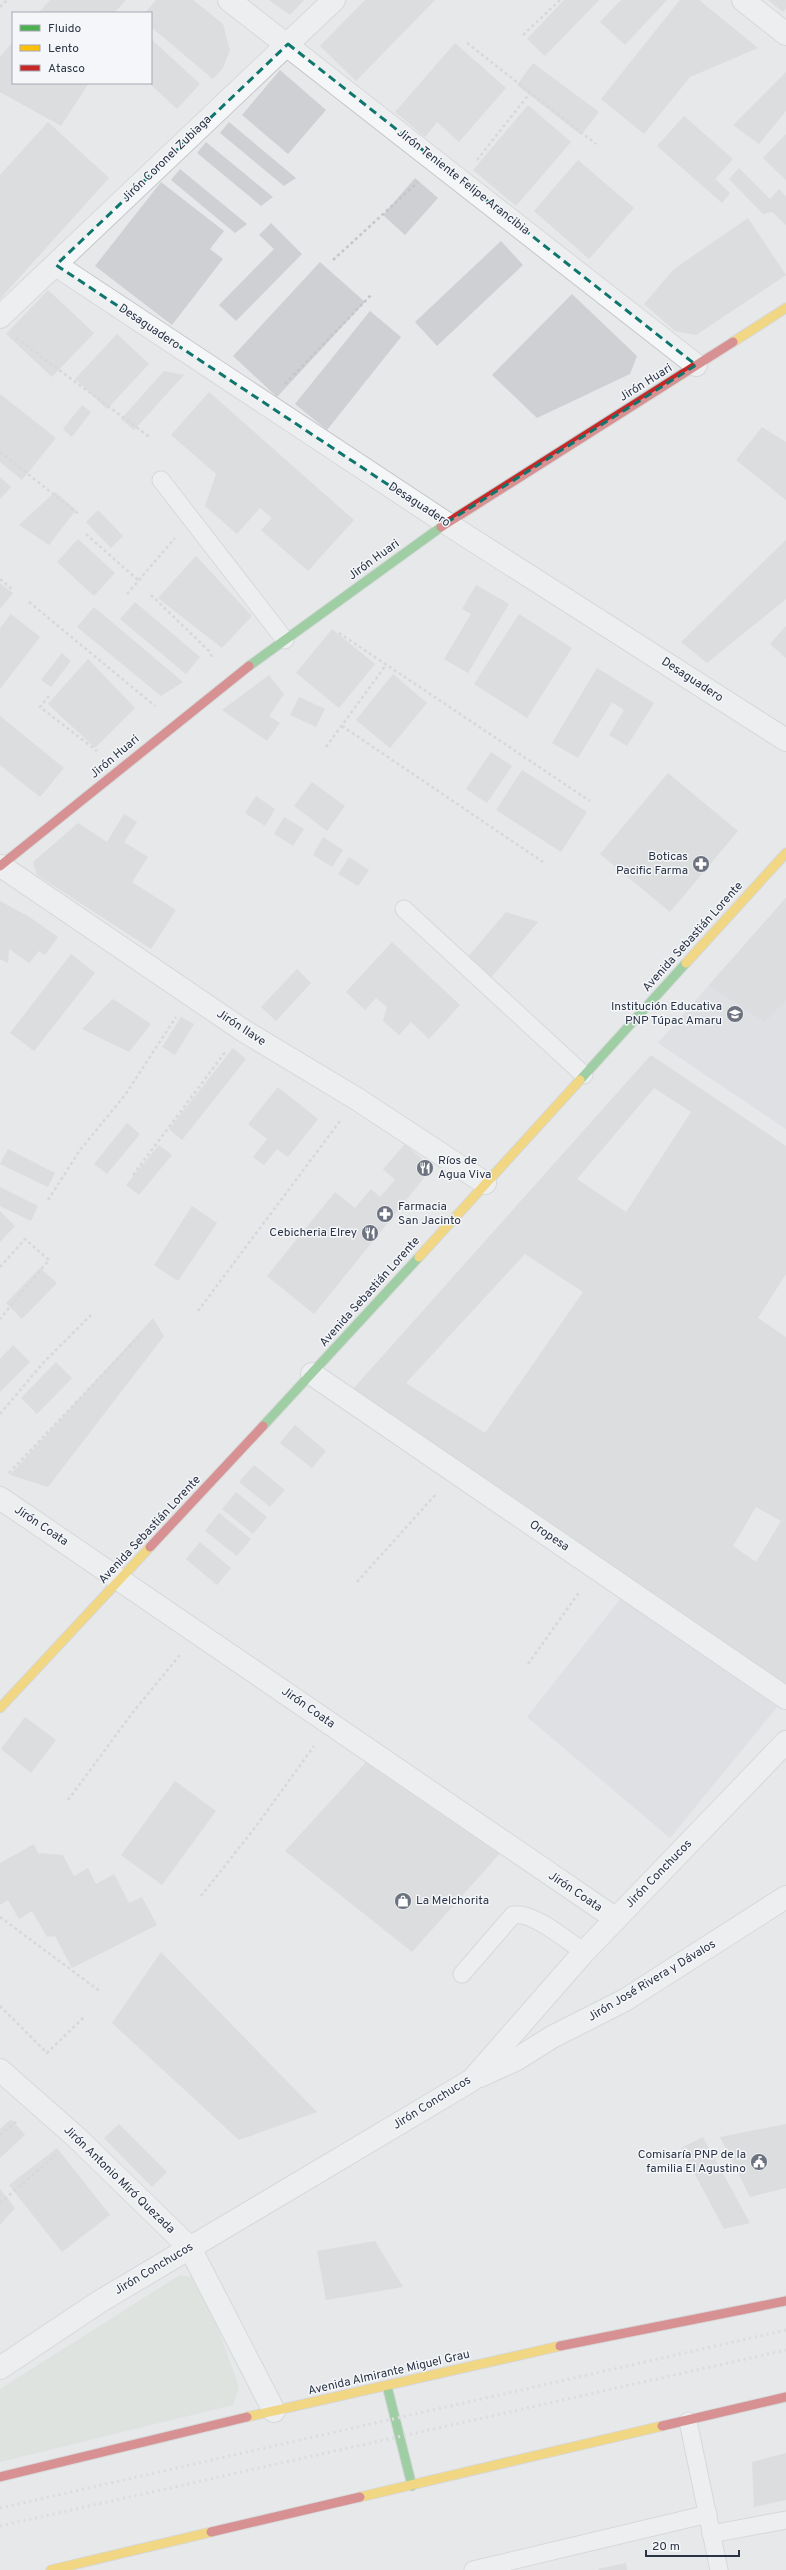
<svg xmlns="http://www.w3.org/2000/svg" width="786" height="2570" font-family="Overpass,sans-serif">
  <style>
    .built { fill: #d4d7dd }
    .green { fill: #d6ded6 }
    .building { fill: #ced0d3; fill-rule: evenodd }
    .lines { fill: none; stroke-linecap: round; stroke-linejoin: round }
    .lane-casing { stroke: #c4c6c8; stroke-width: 19 }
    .street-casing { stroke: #c4c6c8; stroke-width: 24 }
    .fast-casing { stroke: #c4c6c8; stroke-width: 11 }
    .slow-casing { stroke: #c4c6c8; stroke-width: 11 }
    .jam-casing { stroke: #c4c6c8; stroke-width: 11 }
    .path { stroke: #c5c6ca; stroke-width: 2.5; stroke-dasharray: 3 3; stroke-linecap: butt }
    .lane { stroke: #f5f6f7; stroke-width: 17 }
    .street { stroke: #f5f6f7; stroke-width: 22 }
    .fast { stroke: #4caf50; stroke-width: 9 }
    .slow { stroke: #ffc107; stroke-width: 9 }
    .jam { stroke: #c62828; stroke-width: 9 }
    .rail { stroke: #cecfd2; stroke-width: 3; stroke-dasharray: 2 4; stroke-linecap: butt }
    .marked { fill: none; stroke: #0f766e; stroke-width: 3; stroke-dasharray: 8 5; stroke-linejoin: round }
    .labels { text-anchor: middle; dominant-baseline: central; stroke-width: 3; stroke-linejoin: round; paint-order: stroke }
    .street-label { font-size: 12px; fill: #2b3445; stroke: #f4f6f9 }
    .poi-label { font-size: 12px; fill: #2b3445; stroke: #f4f6f9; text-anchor: end }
  </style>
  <rect width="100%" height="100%" fill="#e6e8ea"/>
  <g class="built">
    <path d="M786,898v231l-128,-86z"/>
    <path d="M621,1598l156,109 -107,131 -143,-121z"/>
  </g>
  <path class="green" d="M180,2275l20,3 39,109 -6,18 -233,57v-73z"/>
  <g class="building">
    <path d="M50,0h76l-12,13h-76z"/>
    <path d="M156,0h37l30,24 7,26 -7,18 -10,11 -62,-52v-14h-6z"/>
    <path d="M269,0h35l-14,15z"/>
    <path d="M365,0h70l-79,81 -36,-35z"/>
    <path d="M564,0h35l-54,56 -18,-17z"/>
    <path d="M621,0h46l-42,45 -25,-23z"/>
    <path d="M680,0h19l59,48 -68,29 -46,57 -43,-35z"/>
    <path d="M768,0h18v8l-3,4z"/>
    <path d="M151,39l49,45 -23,25 -28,-26h2z"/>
    <path d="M13,42v41h76l-28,43 -61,-34v-35z"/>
    <path d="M455,43l51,45 -47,54 -22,-20 -12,15 -30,-25z"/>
    <path d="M533,63l66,49 -18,23 -64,-50z"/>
    <path d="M280,70l46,40 -38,44 -46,-39z"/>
    <path d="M786,72v39l-27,33 -26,-19z"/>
    <path d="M528,105l43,37 -55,64 -43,-36z"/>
    <path d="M684,116l49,43 -18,20 15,14 -8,10 -65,-57z"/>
    <path d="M48,122l61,56 -109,121v-124z"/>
    <path d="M229,122l67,56 -12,8 -64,-53z"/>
    <path d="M786,134v46l-23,-22z"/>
    <path d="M206,142l67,55 -12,9 -64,-53z"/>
    <path d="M578,160l56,48 -45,51 -55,-48z"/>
    <path d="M739,168l31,31 9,-10 7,7v29l-14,-13 -9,2 -34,-35z"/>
    <path d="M180,169l67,55 -12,9 -64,-53z"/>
    <path d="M415,178l23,20 -33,37 -22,-20z"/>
    <path d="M161,182l63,49 -14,18 13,10 -51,66 -77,-59z"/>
    <path d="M748,218l38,57 -90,60 -21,-4 -31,-27 30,-35z"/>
    <path d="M271,223l31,31 -66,67 -17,-16 55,-56 -15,-14z"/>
    <path d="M501,241l22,24 -86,81 -22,-24z"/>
    <path d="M320,262l45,40 -88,95 -44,-41z"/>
    <path d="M48,290l46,43 -42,44 -46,-43z"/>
    <path d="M572,294l65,62 -7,18 -93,44 -45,-43z"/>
    <path d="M370,311l31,26 -74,93 -32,-26z"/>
    <path d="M117,334l32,30 -42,45 -32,-30z"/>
    <path d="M164,371l20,4 -50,55 -13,-11z"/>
    <path d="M209,392l145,128 -46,51 -47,-41 11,-12 -12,-10 -23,26 -32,-28 11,-32 -45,-39z"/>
    <path d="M0,394l56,44 -34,42 -22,-18z"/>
    <path d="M82,405l9,7 -19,25 -9,-8z"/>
    <path d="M762,427l24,15v58l-50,-40z"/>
    <path d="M0,477l11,10 -11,12z"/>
    <path d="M55,492l21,18 -27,35 -30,-20z"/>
    <path d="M98,510l25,26 -12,12 -25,-26z"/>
    <path d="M78,539l37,34 -21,23 -37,-34z"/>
    <path d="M786,540v59l-79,64 -26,-21z"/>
    <path d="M196,556l56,60 -30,32 -64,-50z"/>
    <path d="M0,583l13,10 -13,16z"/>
    <path d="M476,585l33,19 -41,69 -24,-14 27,-45 -9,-5z"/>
    <path d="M135,602l65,55 -14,17 -66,-55z"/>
    <path d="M94,607l89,75 -22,14 -84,-69z"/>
    <path d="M11,614l29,23 -40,52v-61z"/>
    <path d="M519,614l53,34 -45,70 -53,-34z"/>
    <path d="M786,626v32l-16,-14z"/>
    <path d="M332,629l43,35 -36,44 -43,-35z"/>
    <path d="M62,653l9,8 -20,26 -10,-7z"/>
    <path d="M88,659l47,49 -40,40 -47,-44z"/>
    <path d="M597,668l57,35 -27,43 -18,-11 15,-25 -12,-8 -34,56 -26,-15z"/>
    <path d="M393,674l34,29 -37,45 -34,-28z"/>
    <path d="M269,675l15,19 -15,22 11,7 -13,18 -45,-31z"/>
    <path d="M299,697l26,12 -9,18 -26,-12z"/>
    <path d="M0,716l64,52 -24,29 -40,-32z"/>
    <path d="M491,752l21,14 -25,37 -21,-14z"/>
    <path d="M522,770l65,42 -26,40 -65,-42z"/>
    <path d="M668,773l70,58 -68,81 -70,-58z"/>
    <path d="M312,782l33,24 -18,25 -33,-25z"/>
    <path d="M256,796l19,13 -10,17 -20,-13z"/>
    <path d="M124,814l13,8 -13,20 24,15 -16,25 44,28 -25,39 -114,-74 -4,-13 45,-39 29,19z"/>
    <path d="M284,817l20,12 -11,17 -19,-12z"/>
    <path d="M323,837l20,13 -11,17 -19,-12z"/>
    <path d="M349,857l20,13 -11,16 -20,-12z"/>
    <path d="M786,898v102l-21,22 -56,-37z"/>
    <path d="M0,901l31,17 27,19 -13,18 -6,-4 -10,12 -20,-14 -1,14 -8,-4z"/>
    <path d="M506,912l32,10 -49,58 -23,-21z"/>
    <path d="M392,942l68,63 -31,34 -18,-17 -12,13 -16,-14 4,-14 -11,-9 -11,12 -19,-18z"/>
    <path d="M71,954l24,19 -61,78 -24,-18z"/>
    <path d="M297,969l14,14 -35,38 -15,-14z"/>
    <path d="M113,999l38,25 -22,28 -47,-23z"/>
    <path d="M181,1017l13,7 -19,31 -13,-8z"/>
    <path d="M233,1048l13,11 -64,81 -13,-11z"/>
    <path d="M651,1055l135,91v128l-28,44 28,19v348l-433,-296zM654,1088l37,24 -65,100 -49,-33zM525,1254l58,38 -98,141 -79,-50zM756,1507l25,14 -25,41 -23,-16z"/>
    <path d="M278,1087l40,32 -30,38 -11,-8 -13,16 -11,-8 14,-18 -19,-15z"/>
    <path d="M127,1123l13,11 -33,40 -13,-10z"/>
    <path d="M405,1144l27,24 -118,146 -47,-38 68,-84 20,16 16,-19 9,8 15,-17 -12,-11z"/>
    <path d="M159,1145l13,10 -33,40 -13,-10z"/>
    <path d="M8,1149l47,24 -7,14 -48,-23z"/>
    <path d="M0,1187l38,19 -7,15 -31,-15z"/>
    <path d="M192,1206l25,17 -39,58 -24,-16z"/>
    <path d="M0,1211l15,15 -15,16z"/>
    <path d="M40,1268l17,15 -35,36 -16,-16z"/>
    <path d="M153,1318l11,18 -116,151 -38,-12z"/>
    <path d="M13,1345l17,17 -30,30v-33z"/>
    <path d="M56,1362l16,16 -35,36 -16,-16z"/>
    <path d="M295,1425l31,26 -14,17 -32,-25z"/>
    <path d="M254,1465l31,25 -15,17 -31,-25z"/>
    <path d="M236,1492l31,25 -14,17 -31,-25z"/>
    <path d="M219,1513l32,26 -14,17 -32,-25z"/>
    <path d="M200,1542l31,26 -14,17 -31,-26z"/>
    <path d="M25,1717l31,23 -25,33 -30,-24z"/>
    <path d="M369,1759l133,92 -90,101 -127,-101z"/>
    <path d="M175,1781l41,30 -54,74 -41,-30z"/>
    <path d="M34,1844l4,9 25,2 11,21 14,-8 8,16 18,-10 15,29 13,-6 15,28 -85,43 -17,-32 -8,1 -15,-26 -13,8 -11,-19 -8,5v-42z"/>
    <path d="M161,1952l156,160 -78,28 -127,-117z"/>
    <path d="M11,2119l14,16 -25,23v-29z"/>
    <path d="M119,2124l48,48 -15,15 -48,-49z"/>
    <path d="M786,2124v64l-36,9 -30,-60z"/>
    <path d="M703,2137l47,86 -26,6 -43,-81z"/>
    <path d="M57,2148l53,67 -48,37 -53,-67z"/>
    <path d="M0,2189l15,19 -15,17z"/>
    <path d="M375,2241l28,46 -77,13 -9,-49z"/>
    <path d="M786,2453v47l-32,7 -2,-45z"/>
    <path d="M626,2563l1,7h-29v-1z"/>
  </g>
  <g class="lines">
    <g class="lane-casing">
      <g id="lane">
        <path d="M161,480l124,160"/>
        <path d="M404,909l180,166"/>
        <path d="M462,1974l51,-59c20,-4 54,26 71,37"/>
        <path d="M688,2421l31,149"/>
        <path d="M711,2534l75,-14"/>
        <path d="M473,2570l235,-56"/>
      </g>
    </g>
    <g class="street-casing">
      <g id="street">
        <path d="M229,0l467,365"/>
        <path d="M743,0l43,34"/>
        <path d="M56,265l390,258 340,217"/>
        <path d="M0,317l334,-317"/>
        <path d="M1,866l243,165 113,68 128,84"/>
        <path d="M312,1374l474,324"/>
        <path d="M0,1498l616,421"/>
        <path d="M0,2070l76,67 114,111 84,163"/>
        <path d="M480,2076l37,-17 35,-22 73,-37 161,-103"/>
        <path d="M0,2368l99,-66 373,-222 112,-128 202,-210"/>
      </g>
    </g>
    <g class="fast-casing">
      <g id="fast">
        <path d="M249,666l192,-139"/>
        <path d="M580,1080l106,-117"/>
        <path d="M263,1426l156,-169"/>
        <path d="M387,2386l25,100"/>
      </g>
    </g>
    <g class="slow-casing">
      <g id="slow">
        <path d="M733,342l53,-34"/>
        <path d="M686,963l100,-110"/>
        <path d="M419,1257l161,-177"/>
        <path d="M0,1708l150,-161"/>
        <path d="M247,2417l313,-71"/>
        <path d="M360,2497l302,-71"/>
        <path d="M51,2570l160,-38"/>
      </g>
    </g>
    <g class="jam-casing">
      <g id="jam">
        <path d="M441,527l292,-185"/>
        <path d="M0,866l249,-200"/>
        <path d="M150,1547l113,-121"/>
        <path d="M560,2346l226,-45"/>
        <path d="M662,2426l124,-29"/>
        <path d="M0,2477l247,-60"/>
        <path d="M211,2532l149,-35"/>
      </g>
    </g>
    <g class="path">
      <path d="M0,7l7,-7"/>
      <path d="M523,35l37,-35"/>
      <path d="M467,43l129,101"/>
      <path d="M477,160l53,-67"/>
      <path d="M333,260l85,-78"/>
      <path d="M16,338l135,100"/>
      <path d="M285,384l86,-89"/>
      <path d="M0,452l80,63"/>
      <path d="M86,534l53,47"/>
      <path d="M0,579l12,10"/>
      <path d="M127,594l48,-56"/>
      <path d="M151,595l58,56 4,8"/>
      <path d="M29,602l126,104"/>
      <path d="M339,633l251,168"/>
      <path d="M49,696l-9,11 57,44"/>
      <path d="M342,726l201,136"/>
      <path d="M326,747l60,-82"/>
      <path d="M133,1175l93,-124"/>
      <path d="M48,1200l32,-50 45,-55 51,-78"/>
      <path d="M0,1267l25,-28 24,21 -49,59"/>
      <path d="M198,1311l142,-190"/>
      <path d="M0,1414l43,-51 48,-48"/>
      <path d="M9,1473l133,-140"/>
      <path d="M357,1582l80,-89"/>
      <path d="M528,1664l52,-73"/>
      <path d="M68,1800l65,-88 47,-57"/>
      <path d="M201,1896l56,-71 57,-79"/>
      <path d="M0,1917l101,75"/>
      <path d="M0,2006l47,47 37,-36"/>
      <path d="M0,2135l17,-14"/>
      <path d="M0,2203l56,-48"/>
    </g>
    <use href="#lane" class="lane"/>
    <use href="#street" class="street"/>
    <use href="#fast" class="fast"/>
    <use href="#slow" class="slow"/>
    <use href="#jam" class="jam"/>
    <g class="rail">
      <path d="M0,2508l786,-178"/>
      <path d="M0,2526l786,-176"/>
    </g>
  </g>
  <path d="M0 0H786V2570H0ZM288,44l408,321 -250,158 -390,-258z" fill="#e6e8ea" fill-opacity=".55" fill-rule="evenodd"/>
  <path class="marked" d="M288,44l408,321 -250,158 -390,-258z"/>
  <defs>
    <g id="pharmacy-disc" transform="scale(0.9)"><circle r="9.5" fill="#6c737f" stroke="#f4f6f9"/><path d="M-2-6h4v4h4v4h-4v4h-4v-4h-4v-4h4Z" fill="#fff"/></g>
    <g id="school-disc" transform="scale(0.9)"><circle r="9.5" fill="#6c737f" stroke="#f4f6f9"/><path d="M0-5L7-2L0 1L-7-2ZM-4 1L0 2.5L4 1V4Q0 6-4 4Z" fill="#fff"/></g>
    <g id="restaurant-disc" transform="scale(0.9)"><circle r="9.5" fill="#6c737f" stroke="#f4f6f9"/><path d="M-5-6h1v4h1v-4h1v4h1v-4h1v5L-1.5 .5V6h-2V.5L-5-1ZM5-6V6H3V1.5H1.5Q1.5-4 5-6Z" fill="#fff"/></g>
    <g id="shop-disc" transform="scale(0.9)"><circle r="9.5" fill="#6c737f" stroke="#f4f6f9"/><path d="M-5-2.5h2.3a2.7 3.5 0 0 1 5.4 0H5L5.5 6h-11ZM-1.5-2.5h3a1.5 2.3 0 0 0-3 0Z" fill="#fff"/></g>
    <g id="civic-disc" transform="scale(0.9)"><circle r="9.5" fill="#6c737f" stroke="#f4f6f9"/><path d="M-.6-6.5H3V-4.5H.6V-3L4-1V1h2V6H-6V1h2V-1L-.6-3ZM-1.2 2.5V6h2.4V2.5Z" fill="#fff"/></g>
  </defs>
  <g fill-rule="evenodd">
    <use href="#pharmacy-disc" x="701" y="864"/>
    <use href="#school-disc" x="735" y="1014"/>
    <use href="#restaurant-disc" x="425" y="1168"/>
    <use href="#pharmacy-disc" x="385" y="1214"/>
    <use href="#restaurant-disc" x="370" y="1233"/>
    <use href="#shop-disc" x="403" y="1901"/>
    <use href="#civic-disc" x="759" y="2162"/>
  </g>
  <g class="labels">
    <g class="street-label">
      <text transform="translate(167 159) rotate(-44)">Jirón Coronel Zubiaga</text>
      <text transform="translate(463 182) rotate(38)">Jirón Teniente Felipe Arancibia</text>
      <text transform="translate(149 327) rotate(34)">Desaguadero</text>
      <text transform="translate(646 383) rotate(-32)">Jirón Huari</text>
      <text transform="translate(419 505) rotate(33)">Desaguadero</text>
      <text transform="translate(374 560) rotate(-36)">Jirón Huari</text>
      <text transform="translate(692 680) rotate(33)">Desaguadero</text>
      <text transform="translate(115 757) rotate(-40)">Jirón Huari</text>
      <text transform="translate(693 937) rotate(-48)">Avenida Sebastián Lorente</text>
      <text transform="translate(241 1028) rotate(33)">Jirón Ilave</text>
      <text transform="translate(370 1292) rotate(-48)">Avenida Sebastián Lorente</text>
      <text transform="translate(41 1526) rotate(34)">Jirón Coata</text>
      <text transform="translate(150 1530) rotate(-47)">Avenida Sebastián Lorente</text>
      <text transform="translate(549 1536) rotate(34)">Oropesa</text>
      <text transform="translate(308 1708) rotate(35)">Jirón Coata</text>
      <text transform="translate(659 1874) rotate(-46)">Jirón Conchucos</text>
      <text transform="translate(575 1892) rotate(34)">Jirón Coata</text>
      <text transform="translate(652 1981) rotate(-31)">Jirón José Rivera y Dávalos</text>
      <text transform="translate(432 2103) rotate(-32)">Jirón Conchucos</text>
      <text transform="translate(119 2180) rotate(44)">Jirón Antonio Miró Quezada</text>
      <text transform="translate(154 2269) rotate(-31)">Jirón Conchucos</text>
      <text transform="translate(389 2373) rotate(-13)">Avenida Almirante Miguel Grau</text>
    </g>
    <g class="poi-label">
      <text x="688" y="857">Boticas<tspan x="688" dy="14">Pacific Farma</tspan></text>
      <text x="722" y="1007">Institución Educativa<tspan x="722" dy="14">PNP Túpac Amaru</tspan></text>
      <text x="438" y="1161" text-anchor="start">Ríos de<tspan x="438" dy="14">Agua Viva</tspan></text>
      <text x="398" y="1207" text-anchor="start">Farmacia<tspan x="398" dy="14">San Jacinto</tspan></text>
      <text x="357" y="1233">Cebicheria Elrey</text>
      <text x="416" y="1901" text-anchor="start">La Melchorita</text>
      <text x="746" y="2155">Comisaría PNP de la<tspan x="746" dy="14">familia El Agustino</tspan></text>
    </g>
  </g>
  <rect x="12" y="12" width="140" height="72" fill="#f4f6f9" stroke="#a4a8b1"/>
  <rect x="20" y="25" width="20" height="6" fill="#4caf50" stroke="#a4a8b1"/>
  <text x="48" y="32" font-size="12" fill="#2b3445">Fluido</text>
  <rect x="20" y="45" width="20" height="6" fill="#ffc107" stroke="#a4a8b1"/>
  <text x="48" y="52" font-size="12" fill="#2b3445">Lento</text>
  <rect x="20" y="65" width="20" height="6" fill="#c62828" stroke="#a4a8b1"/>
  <text x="48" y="72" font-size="12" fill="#2b3445">Atasco</text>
  <path d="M646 2550v6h93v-6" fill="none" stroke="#2b3445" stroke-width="2"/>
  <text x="652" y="2550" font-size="12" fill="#2b3445" stroke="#f4f6f9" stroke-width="3" paint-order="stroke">20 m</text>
</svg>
